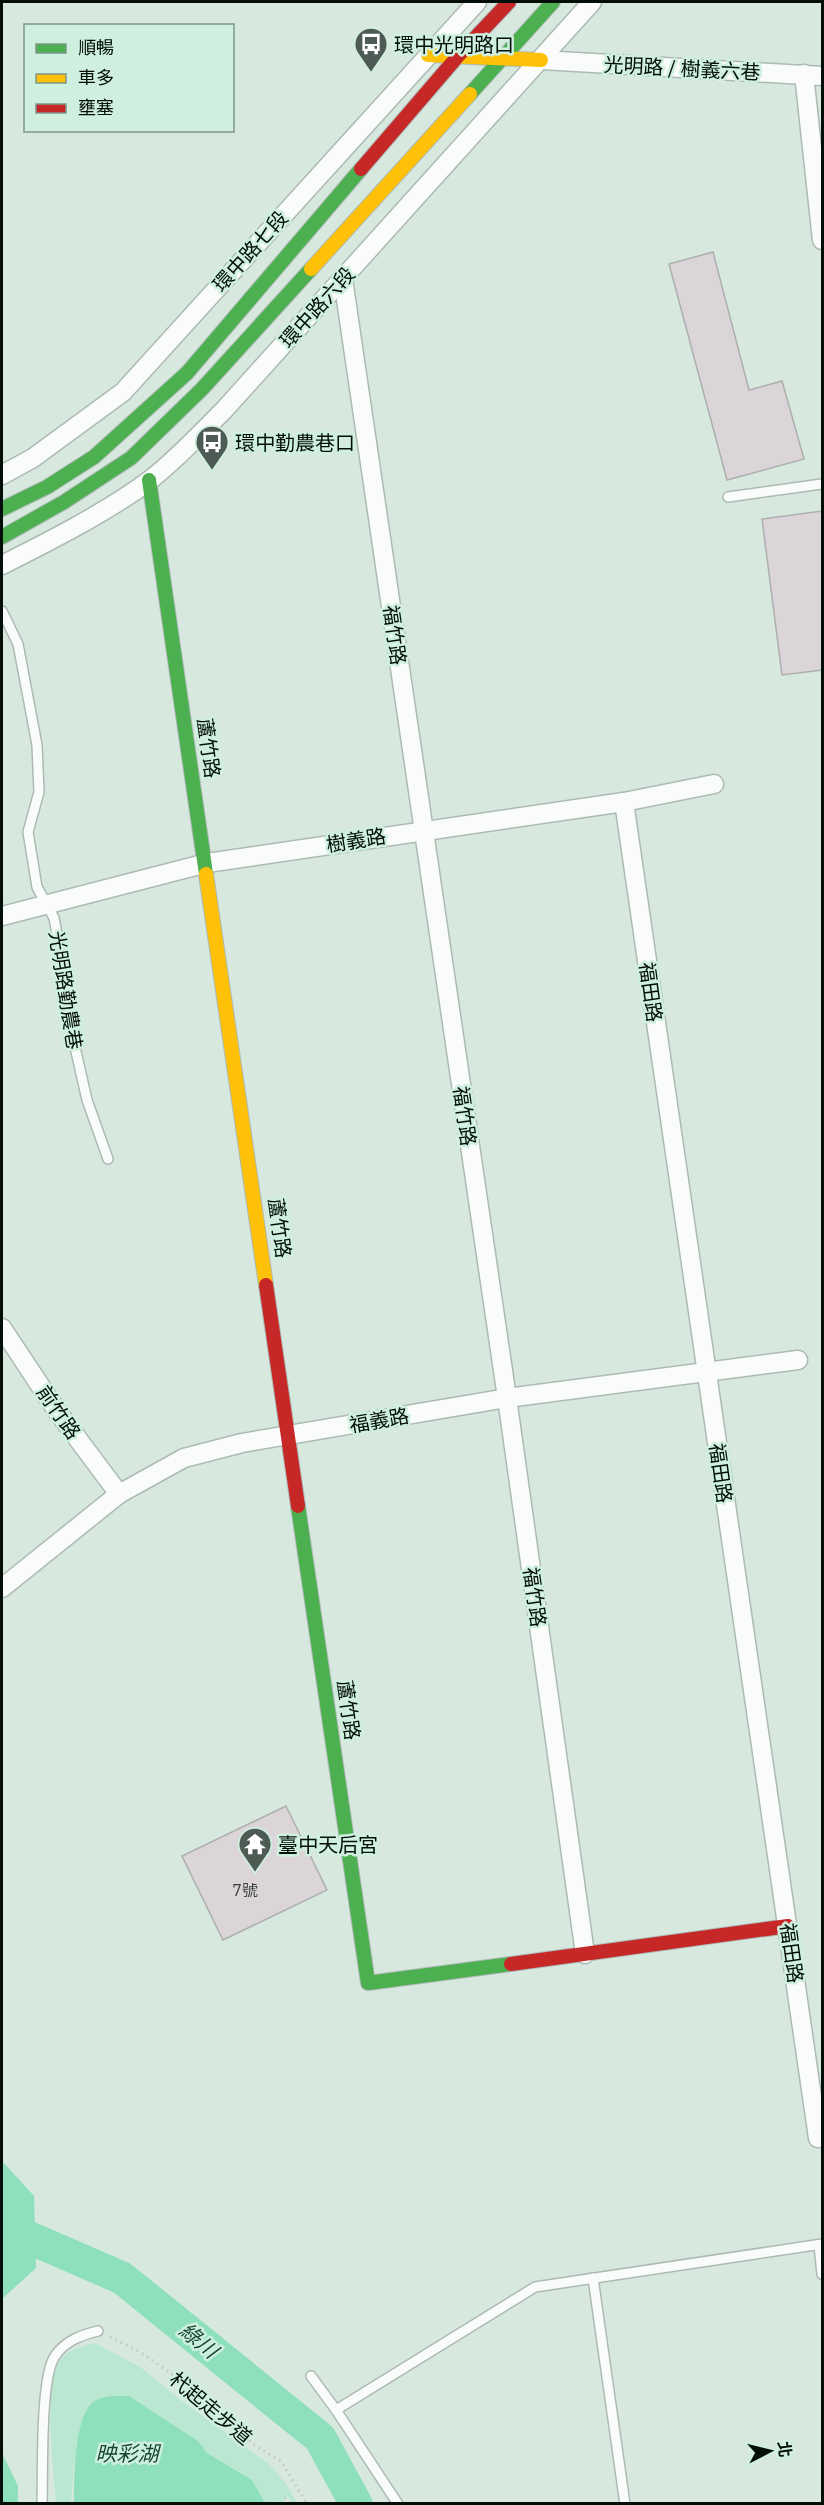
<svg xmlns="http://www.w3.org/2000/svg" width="824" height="2505" font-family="'IBM Plex Sans','Noto Sans TC',sans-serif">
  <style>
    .green { fill: #bae7d1 }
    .water { fill: #8ee0bc }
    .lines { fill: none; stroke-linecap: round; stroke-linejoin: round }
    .river { stroke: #8ee0bc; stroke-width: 33 }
    .building { fill: #dbd5d9; stroke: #adafae; stroke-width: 1.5 }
    .lane-casing { stroke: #adbab4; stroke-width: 12 }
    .street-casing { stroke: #adbab4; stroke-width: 21 }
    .fast-casing { stroke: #adbab4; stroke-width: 16 }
    .slow-casing { stroke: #adbab4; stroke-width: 16 }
    .jam-casing { stroke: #adbab4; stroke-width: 16 }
    .path { stroke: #c2c8c5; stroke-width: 3; stroke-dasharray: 1.5 4.5; stroke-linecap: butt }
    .lane { stroke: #f9fcfa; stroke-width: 9 }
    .street { stroke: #f9fcfa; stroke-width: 18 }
    .fast { stroke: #4caf50; stroke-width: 14 }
    .slow { stroke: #ffc107; stroke-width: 14 }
    .jam { stroke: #c62828; stroke-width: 14 }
    .labels { text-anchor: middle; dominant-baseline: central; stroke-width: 5; stroke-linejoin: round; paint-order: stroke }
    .number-label { font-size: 16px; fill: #3a403d }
    .poi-label { font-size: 20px; fill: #040e09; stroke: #cff0df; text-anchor: start }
    .street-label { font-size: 20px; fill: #040e09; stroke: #cff0df }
    .water-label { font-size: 21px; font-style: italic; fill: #164633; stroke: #cff0df }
  </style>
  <rect width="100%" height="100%" fill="#d7e8df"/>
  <path class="green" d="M95,2343l45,24 42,34 88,64 15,18 12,20h-5l-4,-7 -5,3 2,4h-8l-2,-2 -10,2 -13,-23 -45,-27 -9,-12 -69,-45h-16l-30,24 -9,46 -3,37h-15c-2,-31 -14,-123 6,-145 8,-9 22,-12 33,-15z"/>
  <g class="water">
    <path d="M2,2161l32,35 2,72 -34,31z"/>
    <path d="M113,2396h16l69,45 9,12 45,27 13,23h-191c0,-22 0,-84 18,-100 6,-5 14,-6 21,-7z"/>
    <path d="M2,2453l16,33v17h-16z"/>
  </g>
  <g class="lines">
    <path class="river" d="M2,2226l120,52 198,160 36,66"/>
  </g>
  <g class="building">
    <path d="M713,252l36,138 33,-9 22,78 -77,21 -58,-216z"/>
    <path d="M822,511v159l-40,5 -20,-156z"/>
    <path d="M286,1806l41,84 -104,50 -41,-84z"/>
  </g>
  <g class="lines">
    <g class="lane-casing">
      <g id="lane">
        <path d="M728,497l94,-13"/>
        <path d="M2,611l16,33 19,101 2,47 -11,40 9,55 17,31 8,41 8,66 17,75 21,59"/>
        <path d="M819,2245l3,29"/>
        <path d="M593,2278l32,226"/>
        <path d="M311,2376l25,34"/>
        <path d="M42,2504c1,-30 -2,-127 13,-148 10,-15 26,-21 43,-25"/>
        <path d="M398,2504l-62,-94 199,-123 287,-43"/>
      </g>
    </g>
    <g class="street-casing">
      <g id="street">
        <path d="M541,60l281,16"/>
        <path d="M804,74l18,166"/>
        <path d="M343,279l164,1119 78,556"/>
        <path d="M2,475l31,-17 90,-66 354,-390"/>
        <path d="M2,565c46,-23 107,-54 148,-85 27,-21 50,-46 74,-70l368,-408"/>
        <path d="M624,802l194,1336 4,-1"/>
        <path d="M2,916l205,-53 417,-61 90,-18"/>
        <path d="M2,1328l55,83 62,83"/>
        <path d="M2,1588l117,-94 65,-36 58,-15 265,-45 291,-38"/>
      </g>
    </g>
    <g class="fast-casing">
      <g id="fast">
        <path d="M470,94l83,-92"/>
        <path d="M149,480l57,394"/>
        <path d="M2,509l45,-22 47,-30 93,-84 174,-204"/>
        <path d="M2,537l62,-35 67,-44 71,-69 109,-120"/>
        <path d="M298,1506l70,477 143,-19"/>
      </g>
    </g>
    <g class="slow-casing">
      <g id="slow">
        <path d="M428,55l113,5"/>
        <path d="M311,269l159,-175"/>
        <path d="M206,874l60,411"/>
      </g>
    </g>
    <g class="jam-casing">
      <g id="jam">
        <path d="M361,169l97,-113 51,-54"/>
        <path d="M266,1285l32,221"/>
        <path d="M511,1964l277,-38"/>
      </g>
    </g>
    <g class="path">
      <path d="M110,2337l27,13 42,29 78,68 24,14 26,43"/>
      <path d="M285,2498l3,6"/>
    </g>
    <use href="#lane" class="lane"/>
    <use href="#street" class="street"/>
    <use href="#fast" class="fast"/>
    <use href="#slow" class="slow"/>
    <use href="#jam" class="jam"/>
  </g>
  <defs>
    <g id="bus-pin" transform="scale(1.725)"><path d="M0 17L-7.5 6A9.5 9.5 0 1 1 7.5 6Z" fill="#4e5a54" stroke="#cff0df"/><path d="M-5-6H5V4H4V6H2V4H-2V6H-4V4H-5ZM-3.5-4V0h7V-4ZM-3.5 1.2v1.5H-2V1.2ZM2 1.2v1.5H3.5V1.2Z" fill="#fff"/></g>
    <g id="temple-pin" transform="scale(1.725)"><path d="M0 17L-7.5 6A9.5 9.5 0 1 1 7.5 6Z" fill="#4e5a54" stroke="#cff0df"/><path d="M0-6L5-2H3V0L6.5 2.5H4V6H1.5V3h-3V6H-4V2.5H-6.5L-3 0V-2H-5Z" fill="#fff"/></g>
  </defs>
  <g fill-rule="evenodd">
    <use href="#bus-pin" x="371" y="44"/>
    <use href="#bus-pin" x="212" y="442"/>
    <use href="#temple-pin" x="255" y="1844"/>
  </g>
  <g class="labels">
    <g class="number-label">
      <text x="245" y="1890">7號</text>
    </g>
    <g class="poi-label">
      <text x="394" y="44">環中光明路口</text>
      <text x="235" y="442">環中勤農巷口</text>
      <text x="278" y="1844">臺中天后宮</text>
    </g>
    <g class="street-label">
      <text transform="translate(682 68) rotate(3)">光明路 / 樹義六巷</text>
      <text transform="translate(250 251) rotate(-48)">環中路七段</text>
      <text transform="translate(317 307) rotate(-48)">環中路六段</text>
      <text transform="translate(395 635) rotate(82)">福竹路</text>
      <text transform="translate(209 748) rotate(82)">蘆竹路</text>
      <text transform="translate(356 840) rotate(-9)">樹義路</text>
      <text transform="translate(66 990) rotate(81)">光明路勤農巷</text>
      <text transform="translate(651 992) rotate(82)">福田路</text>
      <text transform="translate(465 1116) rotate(82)">福竹路</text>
      <text transform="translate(280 1228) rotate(82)">蘆竹路</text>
      <text transform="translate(59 1412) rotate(55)">前竹路</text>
      <text transform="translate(379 1420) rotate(-10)">福義路</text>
      <text transform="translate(721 1473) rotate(82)">福田路</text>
      <text transform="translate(535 1597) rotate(82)">福竹路</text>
      <text transform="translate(349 1710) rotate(82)">蘆竹路</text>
      <text transform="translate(792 1953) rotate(82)">福田路</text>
      <text transform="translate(211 2408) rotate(40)">杙起走步道</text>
    </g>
    <g class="water-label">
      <text transform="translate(199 2340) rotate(39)">綠川</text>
      <text x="127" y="2453">映彩湖</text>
    </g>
  </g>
  <rect width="824" height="2505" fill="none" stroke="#040e09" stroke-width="6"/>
  <rect x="24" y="24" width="210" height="108" fill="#cff0df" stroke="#7e9689" stroke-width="1.5"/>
  <rect x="36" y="44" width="30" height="9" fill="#4caf50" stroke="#7e9689" stroke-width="1.5"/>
  <text x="78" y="54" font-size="18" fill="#040e09">順暢</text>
  <rect x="36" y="74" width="30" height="9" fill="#ffc107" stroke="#7e9689" stroke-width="1.5"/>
  <text x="78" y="84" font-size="18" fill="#040e09">車多</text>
  <rect x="36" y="104" width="30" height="9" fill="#c62828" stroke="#7e9689" stroke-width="1.5"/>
  <text x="78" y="114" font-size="18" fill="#040e09">壅塞</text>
  <g transform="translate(770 2451) rotate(83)" stroke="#cff0df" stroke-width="4.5" paint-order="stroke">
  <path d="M0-4.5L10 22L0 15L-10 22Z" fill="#040e09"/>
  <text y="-9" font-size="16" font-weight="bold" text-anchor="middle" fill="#040e09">北</text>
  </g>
</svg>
